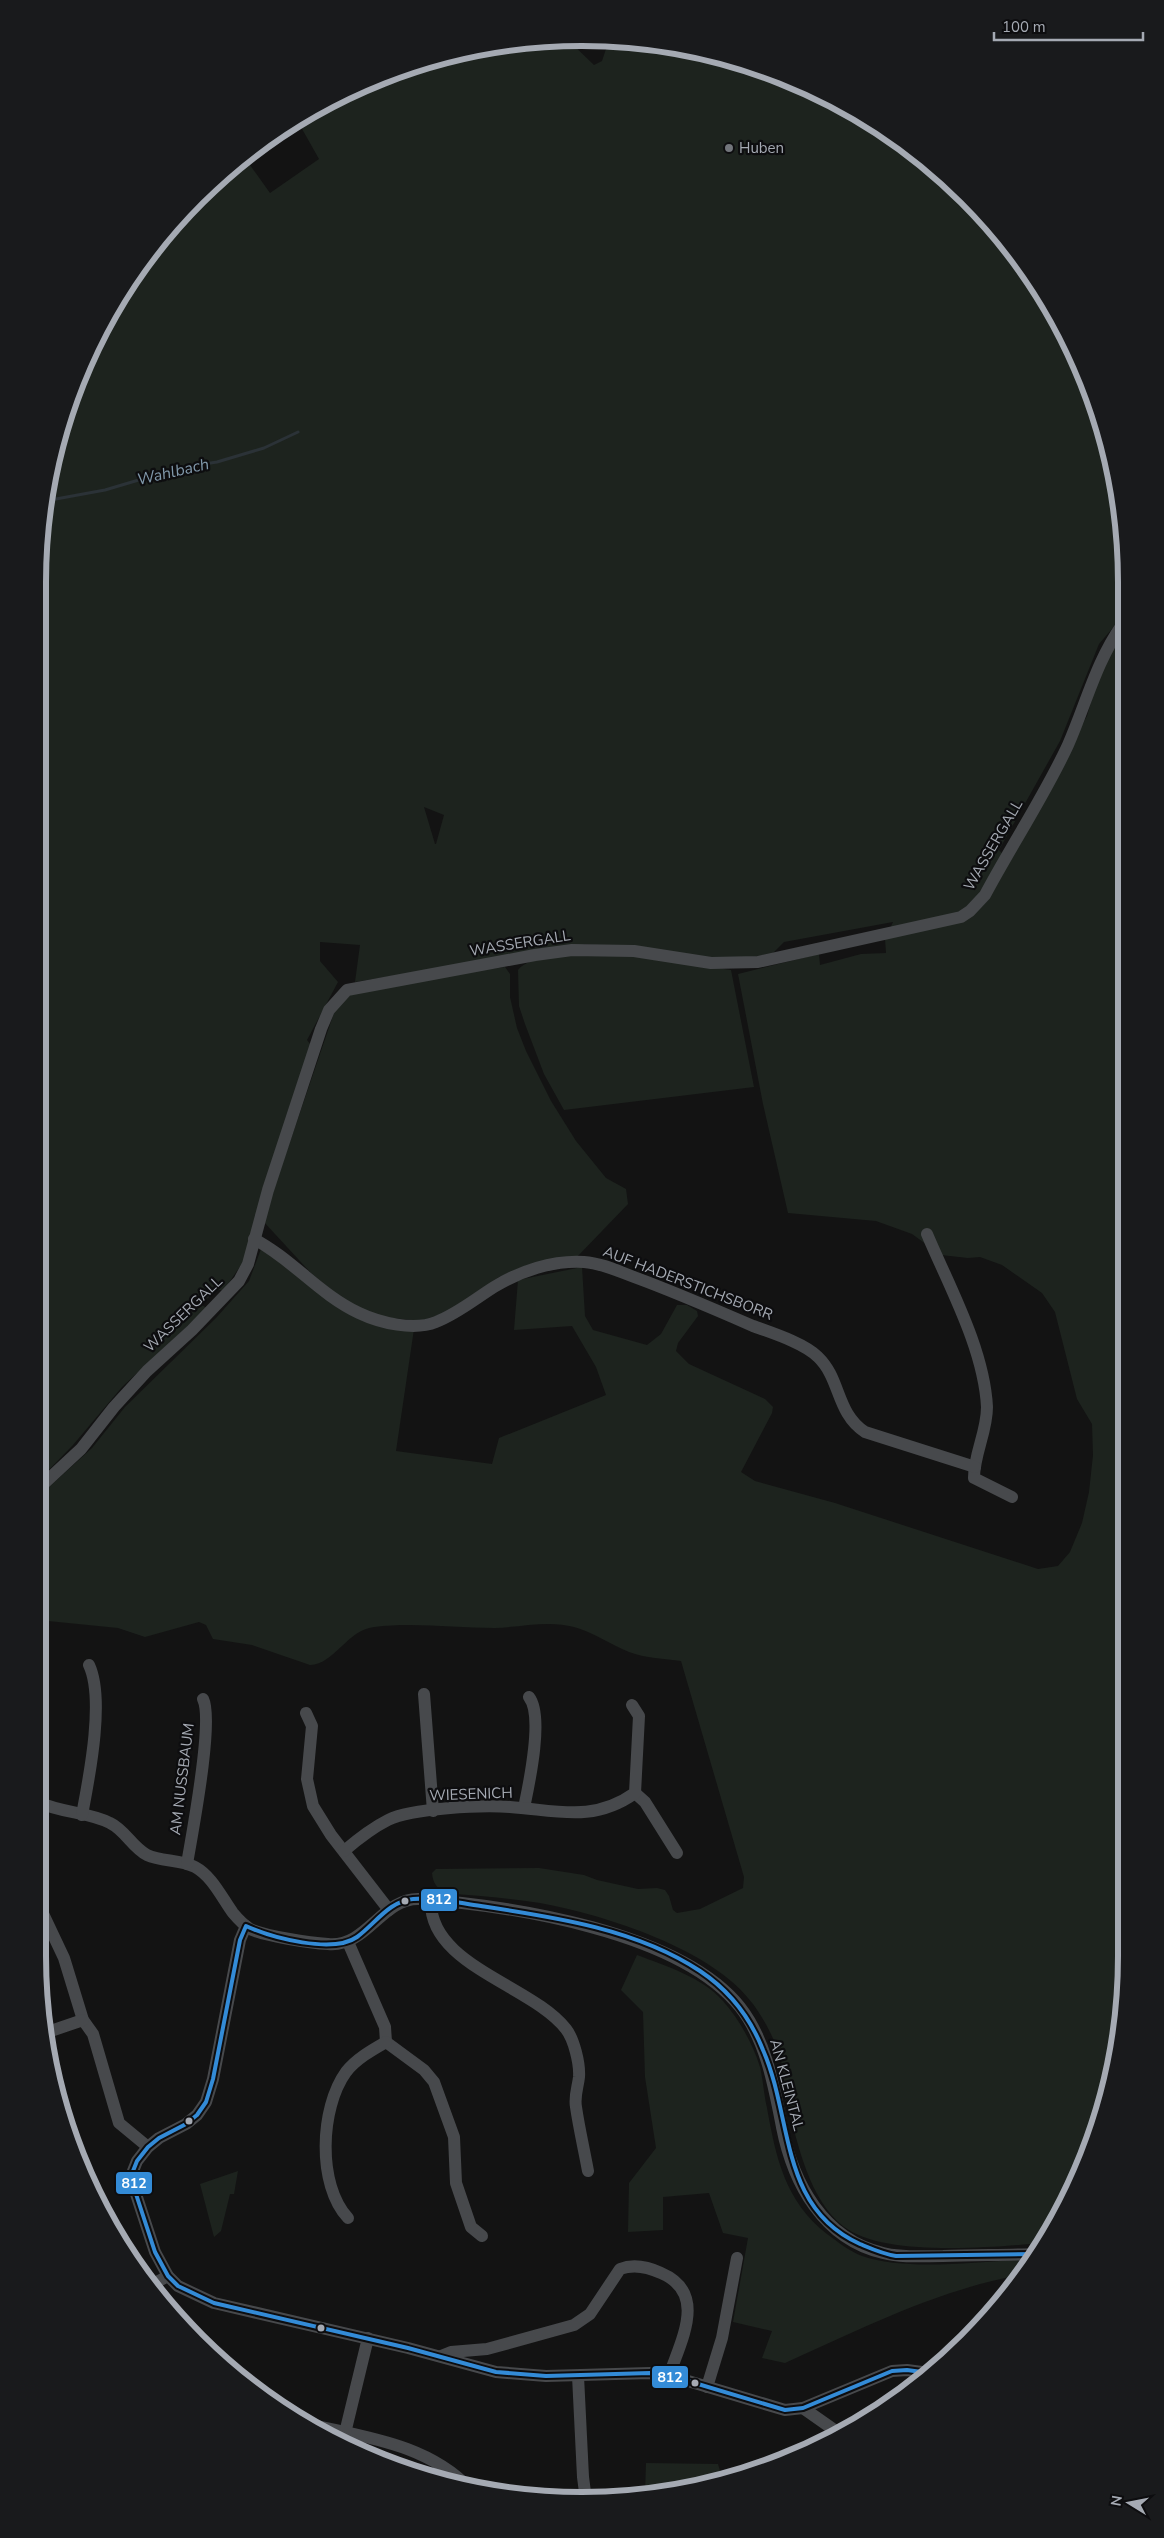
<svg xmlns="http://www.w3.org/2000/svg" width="1164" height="2538" font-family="'Nunito Sans',sans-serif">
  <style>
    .green { fill: #1d231e; fill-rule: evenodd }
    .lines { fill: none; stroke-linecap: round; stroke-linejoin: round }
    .stream { stroke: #2b3237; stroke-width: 3 }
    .minor { stroke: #47494c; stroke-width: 12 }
    .bus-1-casing { stroke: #0d0d0f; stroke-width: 8 }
    .bus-1 { stroke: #338bd7; stroke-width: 4 }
    .poi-dot { fill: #72757b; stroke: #0d0d0f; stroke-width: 2 }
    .bus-dot { fill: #a5aab3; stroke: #0d0d0f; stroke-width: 2 }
    .labels { text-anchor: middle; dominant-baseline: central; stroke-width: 4.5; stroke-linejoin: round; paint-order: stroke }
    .poi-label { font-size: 15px; fill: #a5aab3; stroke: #0d0d0f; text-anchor: start }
    .street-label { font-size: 15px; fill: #a5aab3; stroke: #0d0d0f }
    .water-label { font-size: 16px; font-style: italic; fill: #8098aa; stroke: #0d0d0f }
    .rim { fill: none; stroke: #a5aab3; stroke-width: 6 }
    .line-badge { stroke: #0d0d0f; stroke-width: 2 }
    .badge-label { font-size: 14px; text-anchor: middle; font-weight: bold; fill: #fff }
  </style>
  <rect width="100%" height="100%" fill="#131313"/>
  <g class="green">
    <path d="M567,39l27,26 8,-4 7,-21 79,8 102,31 123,71 101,100 71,123 37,138v106l-23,27 -39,97 -61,109 9,10 79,-144 13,-45 22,-40 4,1325 -10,107 -31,101 -32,64 -10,15c-50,4 -160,15 -200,-17 -34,-27 -45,-81 -55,-120 -4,-16 -4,-34 -8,-50 -6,-18 -16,-37 -27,-52 -40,-55 -148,-89 -213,-101 -31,-5 -63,-7 -94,-10 -9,-5 -13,-9 -14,-20l4,-4 103,-1 45,7 13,5 41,9 19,-1 8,2 4,6 4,14 4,3 23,-4 43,-21 1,-11 -63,-216c-16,-2 -36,-3 -52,-9 -18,-7 -36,-20 -55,-25 -24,-7 -54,0 -79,1 -41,0 -81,-6 -121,-1 -27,3 -39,37 -64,38l-58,-20 -39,-6 -7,-14 -7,-3 -54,15 -27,-9 -80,-8v-123l54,-49 33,-41 91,-89 33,-37 12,-32 58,42 95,38 -18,122 96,13 7,-26 107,-43 -10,-28 -24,-41 -58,4 4,-50 64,-13 3,49 8,14 54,15 14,-11 16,-29h10l10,6 1,5 -20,27 -2,8 13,13 76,35 8,8 -1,6 -31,59 14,9 80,22 203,66 20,-3 12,-14 12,-29 7,-31 4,-37 -1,-31 -15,-25 -22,-87 -13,-19 -40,-28 -22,-8 -12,1 -27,-3 -29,-21 -36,-13 -88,-8 -25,-109 -25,-130 81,-20 1,11 41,-11 25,-1 -1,-14 8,-17 -109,20 -14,14 -62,2 -123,-14 -230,38 5,-37 -40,-3v19l18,21 -31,58 4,5 -68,217 -19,28h-6l-18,14 7,4 -85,79 -49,58 -35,36v-899l10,-106 31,-102 50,-94 68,-83 48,-39 25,35 49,-34 -22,-39 76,-41 102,-31zM424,807l20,8 -8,29h-1z"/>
    <path d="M618,954l113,16 23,117 -190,23 -20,-36 -19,-50 -6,-18 -1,-36c17,-20 74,-15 100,-16z"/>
    <path d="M505,967l5,7v23l7,31 9,23 25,50 25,40 30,37 20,11 2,15 -52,54 -49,7 -28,12 -54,36 -25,8 -37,-4 -37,-15 -35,-29 -48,-52 73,-214 17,-15 98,-18z"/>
    <path d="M637,1955c29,11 65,22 86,46 16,18 30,43 37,66 3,13 4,28 7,41 9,50 18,93 60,126 11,8 22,17 35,22 45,16 121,5 170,3l-12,16c-83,15 -159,54 -235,88l-23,-5 10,-27 -39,-9 15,-84 -25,-5 -14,-40 -46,4v33l-35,2 1,-49 27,-35 -11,-71 -2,-65 -22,-22z"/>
    <path d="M238,2171l-4,23h-4l-9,37 -7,6 -14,-53z"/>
    <path d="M646,2463l72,1 5,17 -35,9 -43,4z"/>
  </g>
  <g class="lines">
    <path class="stream" d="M45,501l60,-11 74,-22 38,-6 47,-14 34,-16"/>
    <g class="minor">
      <path d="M927,1234c22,52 57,115 60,173 0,25 -13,47 -13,71l38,19"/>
      <path d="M254,1239c38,20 66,56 105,74 21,10 55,18 77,9 21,-8 39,-23 58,-35 26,-16 59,-27 90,-25 17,1 34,9 50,15 41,15 80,32 119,49 19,7 51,17 65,31 23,22 18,56 47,75l110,35"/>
      <path d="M38,1489l43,-40 33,-42 33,-36 45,-41 47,-49 9,-17 20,-74 53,-161 8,-19 18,-20 188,-35 37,-5 62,1 77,12 47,-1 203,-45 9,-6 15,-16c26,-49 60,-100 83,-150 18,-41 28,-83 54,-120"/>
      <path d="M424,1694l9,117"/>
      <path d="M306,1713l6,13 -5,53 6,27 18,29 58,75"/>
      <path d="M635,1793l10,9 32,51"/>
      <path d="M38,1802c23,11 51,10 72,21 15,7 22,24 37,32 15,7 33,4 48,12 17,9 27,31 38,46 5,6 11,12 17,16 15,7 60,14 78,15 39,4 54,-47 92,-45 92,7 259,32 320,108 26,33 34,79 42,120 11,56 41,112 101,126 20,5 40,3 60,3 31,-1 62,-1 92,-2"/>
      <path d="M524,1808c5,-24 20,-92 5,-111"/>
      <path d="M82,1815c7,-37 23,-116 7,-150"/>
      <path d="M344,1851c14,-12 28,-23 44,-31 24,-12 94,-15 122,-13 46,3 83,16 125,-14l4,-77 -7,-11"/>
      <path d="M187,1864c5,-30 27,-143 16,-165"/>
      <path d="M431,1900c-3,65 101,85 135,129 8,10 14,35 13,48 -1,10 -5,19 -3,30 3,21 8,42 12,64"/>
      <path d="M38,1903l26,55 19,62 10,14 26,89 29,24"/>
      <path d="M246,1926l-6,14 -27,139 -7,23 -9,13 -11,9 -27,14 -11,9 -11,14 -4,10 1,17 21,64 13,24 10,10 36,17 194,45 88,24 50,4 104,-3 38,8 97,29 18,-2 89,-37 15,-1 22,3"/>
      <path d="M348,1942l37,85 1,15"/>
      <path d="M45,2033l38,-13"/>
      <path d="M386,2042l38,28 10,12 20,55 2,46 15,44 11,9"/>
      <path d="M348,2218c-31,-33 -28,-110 -2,-146 10,-13 26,-22 40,-30"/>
      <path d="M151,2285l17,-9"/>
      <path d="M441,2356l10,-4 36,-3 87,-24 16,-11 30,-45c13,-5 28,-2 41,4 47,20 20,67 8,103"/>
      <path d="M939,2364l6,-9 10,-6"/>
      <path d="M578,2376l5,101 3,23"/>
      <path d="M707,2387l15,-49 15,-80"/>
      <path d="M803,2408l37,26"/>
      <path d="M304,2423c58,14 123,20 166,66"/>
      <path d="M345,2433l23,-95"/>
    </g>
    <g class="bus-1-casing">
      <path id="bus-1" d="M929,2373l-22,-3 -15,1 -89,37 -18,2 -97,-29 -38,-8 -104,3 -50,-4 -88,-24 -194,-45 -36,-17 -10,-10 -13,-24 -21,-64 -1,-17 4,-10 11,-14 11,-9 27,-14 11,-9 9,-13 7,-23 27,-139 6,-14c26,12 87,28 111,11 18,-13 32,-36 56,-38 22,-2 46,4 68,7 73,11 156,23 219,65 30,20 50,46 63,79 30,68 16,158 97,194 12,5 23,10 36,12l139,-2"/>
    </g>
    <use href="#bus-1" class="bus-1"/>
  </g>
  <circle class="poi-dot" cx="729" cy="148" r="5"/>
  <g class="bus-dot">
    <circle cx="405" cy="1901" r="4.5"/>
    <circle cx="189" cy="2121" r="4.5"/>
    <circle cx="321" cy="2328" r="4.5"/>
    <circle cx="695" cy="2383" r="4.5"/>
  </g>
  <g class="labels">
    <g class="poi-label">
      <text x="739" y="148">Huben</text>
    </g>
    <g class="street-label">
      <text transform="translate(993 845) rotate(-60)">WASSERGALL</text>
      <text transform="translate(520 943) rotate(-9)">WASSERGALL</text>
      <text transform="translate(688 1283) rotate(21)">AUF HADERSTICHSBORR</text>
      <text transform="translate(183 1314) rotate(-44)">WASSERGALL</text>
      <text transform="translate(182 1779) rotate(-83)">AM NUSSBAUM</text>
      <text transform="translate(471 1794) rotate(-2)">WIESENICH</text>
      <text transform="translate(787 2085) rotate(75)">AN KLEINTAL</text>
    </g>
    <g class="water-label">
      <text transform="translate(173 472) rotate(-13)">Wahlbach</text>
    </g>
  </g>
  <path d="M0 0H1164V2538H0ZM582 46H582A536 536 0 0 1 1118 582V1956A536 536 0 0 1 582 2492H582A536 536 0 0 1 46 1956V582A536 536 0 0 1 582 46Z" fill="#191a1c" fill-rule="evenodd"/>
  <path class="rim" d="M582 46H582A536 536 0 0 1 1118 582V1956A536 536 0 0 1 582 2492H582A536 536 0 0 1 46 1956V582A536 536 0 0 1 582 46Z"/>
  <g class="line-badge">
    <rect x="420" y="1888" width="38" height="24" rx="5" fill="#338bd7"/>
    <rect x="115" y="2171" width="38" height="24" rx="5" fill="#338bd7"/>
    <rect x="651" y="2365" width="38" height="24" rx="5" fill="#338bd7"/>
  </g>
  <g class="badge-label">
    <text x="439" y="1904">812</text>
    <text x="134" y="2188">812</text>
    <text x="670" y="2382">812</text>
  </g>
  <g transform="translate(1129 2503) rotate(280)" stroke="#0d0d0f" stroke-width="4" paint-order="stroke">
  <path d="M0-4L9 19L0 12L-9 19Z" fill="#a5aab3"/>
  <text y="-8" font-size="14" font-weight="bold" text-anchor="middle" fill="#a5aab3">N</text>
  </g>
  <path d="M994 32v8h149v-8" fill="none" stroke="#a5aab3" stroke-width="2.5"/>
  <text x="1002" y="32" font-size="15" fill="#a5aab3" stroke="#0d0d0f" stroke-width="4" paint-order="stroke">100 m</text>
</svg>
